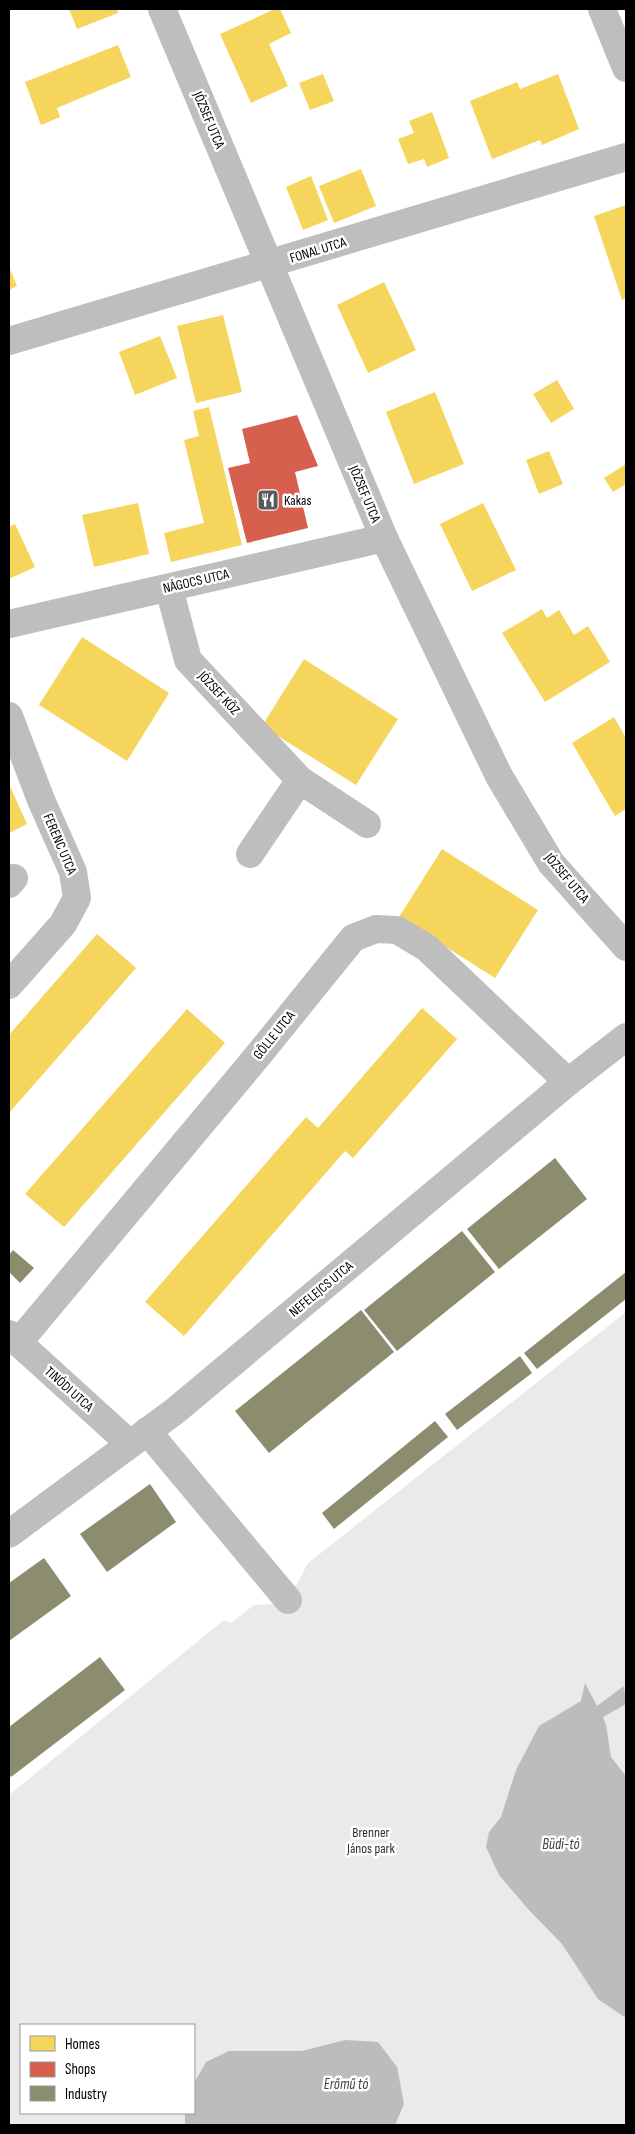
<svg xmlns="http://www.w3.org/2000/svg" width="635" height="2134" font-family="'Sofia Sans Condensed',sans-serif">
  <style>
    .green { fill: #eaeaea; fill-rule: evenodd }
    .water { fill: #bcbcbc }
    .homes { fill: #f6d55c }
    .shops { fill: #d6604d }
    .industry { fill: #8c8c6e }
    .lines { fill: none; stroke-linecap: round; stroke-linejoin: round }
    .minor { stroke: #bebebe; stroke-width: 28 }
    .labels { text-anchor: middle; dominant-baseline: central; stroke-width: 5; stroke-linejoin: round; paint-order: stroke }
    .street-label { font-size: 14px; fill: #000; stroke: #fff }
    .poi-label { font-size: 14px; fill: #000; stroke: #fff; text-anchor: start }
    .park-label { font-size: 14px; fill: #2f2f2f; stroke: #fff }
    .water-label { font-size: 15px; font-style: italic; fill: #404040; stroke: #fff }
  </style>
  <rect width="100%" height="100%" fill="#fff"/>
  <path class="green" d="M626,1312v813h-617v-330l215,-175 7,3 23,-18 19,-1 24,-20 11,-21zM21,2025h173v88h-173z"/>
  <g class="water">
    <path d="M585,1683l12,23 27,-20 2,18 -23,13 3,8 5,32 15,19v242l-28,-19 -36,-55 -34,-35 -29,-34 -13,-28 3,-15 12,-15 15,-47 23,-44 42,-25z"/>
    <path d="M345,2040l33,2 19,25 7,37 -9,21h-210v-12h9v-30l12,-21 23,-11h73z"/>
  </g>
  <g class="homes">
    <path d="M69,9h48l1,4 -41,16z"/>
    <path d="M275,9h5l11,24 -22,11 19,42 -37,17 -31,-69z"/>
    <path d="M118,45l13,32 -74,31 3,9 -19,8 -16,-43z"/>
    <path d="M323,74l11,27 -24,9 -11,-27z"/>
    <path d="M558,74l21,55 -37,16 -2,-5 -48,19 -22,-58 47,-19 3,7z"/>
    <path d="M432,112l17,46 -22,9 -3,-8 -16,5 -10,-25 16,-6 -5,-12z"/>
    <path d="M361,169l15,37 -42,17 -15,-37z"/>
    <path d="M311,176l17,44 -25,10 -17,-43z"/>
    <path d="M626,205v93l-4,2 -28,-84z"/>
    <path d="M9,267l8,19 -8,4z"/>
    <path d="M384,282l32,68 -48,23 -31,-68z"/>
    <path d="M223,315l19,77 -46,11 -19,-77z"/>
    <path d="M160,336l17,42 -42,17 -16,-43z"/>
    <path d="M557,380l17,29 -23,14 -18,-29z"/>
    <path d="M435,392l29,72 -50,20 -28,-72z"/>
    <path d="M209,407l33,138 -71,17 -7,-29 40,-10 -20,-83 15,-4 -6,-25z"/>
    <path d="M549,451l14,33 -24,10 -13,-34z"/>
    <path d="M626,464v20l-13,8 -9,-14z"/>
    <path d="M138,503l11,51 -55,13 -12,-52z"/>
    <path d="M483,503l33,67 -44,21 -32,-67z"/>
    <path d="M15,524l20,43 -26,12v-52z"/>
    <path d="M542,609l5,9 12,-8 15,25 14,-9 22,36 -65,40 -43,-69z"/>
    <path d="M82,637l87,56 -42,68 -88,-56z"/>
    <path d="M304,659l94,60 -42,66 -94,-59z"/>
    <path d="M614,717l12,21v71l-11,7 -43,-73z"/>
    <path d="M9,784l18,40 -18,9z"/>
    <path d="M442,849l96,61 -43,68 -96,-61z"/>
    <path d="M97,934l39,34 -127,145v-78z"/>
    <path d="M422,1008l35,31 -104,119 -8,-7 -161,185 -39,-34 161,-185 12,11z"/>
    <path d="M187,1009l38,34 -161,184 -39,-33z"/>
  </g>
  <path class="shops" d="M297,415l21,51 -23,6 13,56 -61,15 -19,-75 22,-5 -8,-34z"/>
  <g class="industry">
    <path d="M555,1158l32,41 -88,70 -32,-40z"/>
    <path d="M462,1231l33,41 -98,79 -33,-41z"/>
    <path d="M13,1250l21,18 -14,15 -11,-11v-17z"/>
    <path d="M626,1272v27l-89,70 -13,-16z"/>
    <path d="M361,1310l33,42 -125,101 -34,-42z"/>
    <path d="M520,1356l12,17 -75,57 -12,-16z"/>
    <path d="M435,1421l13,16 -114,92 -12,-16z"/>
    <path d="M150,1484l26,38 -69,50 -27,-38z"/>
    <path d="M44,1558l27,38 -62,45v-58z"/>
    <path d="M100,1657l25,33 -114,87 -2,-4v-46z"/>
  </g>
  <g class="lines">
    <g class="minor">
      <path d="M162,9l222,529 115,238 52,87 75,84"/>
      <path d="M602,9l24,59"/>
      <path d="M9,341l617,-184"/>
      <path d="M169,588l19,72 112,120 67,44"/>
      <path d="M9,624l375,-86"/>
      <path d="M9,716l32,84 32,72 4,26 -14,26 -54,61"/>
      <path d="M250,854l50,-74"/>
      <path d="M9,884l5,-6"/>
      <path d="M9,1334l121,110"/>
      <path d="M18,1343l242,-290 93,-115 23,-9 21,1 30,18 141,134"/>
      <path d="M147,1431l141,169"/>
      <path d="M9,1534l166,-123 393,-329 58,-45"/>
    </g>
  </g>
  <defs>
    <g id="restaurant-square" transform="scale(1.125)"><rect x="-9" y="-9" width="18" height="18" rx="4" fill="#595959" stroke="#fff"/><path d="M-5-6h1v4h1v-4h1v4h1v-4h1v5L-1.5 .5V6h-2V.5L-5-1ZM5-6V6H3V1.5H1.5Q1.5-4 5-6Z" fill="#fff"/></g>
  </defs>
  <g fill-rule="evenodd">
    <use href="#restaurant-square" x="268" y="500"/>
  </g>
  <g class="labels">
    <g class="street-label">
      <text transform="translate(209 120) rotate(67)">JÓZSEF UTCA</text>
      <text transform="translate(318 250) rotate(-17)">FONAL UTCA</text>
      <text transform="translate(365 494) rotate(67)">JÓZSEF UTCA</text>
      <text transform="translate(196 581) rotate(-13)">NÁGOCS UTCA</text>
      <text transform="translate(219 693) rotate(47)">JÓZSEF KÖZ</text>
      <text transform="translate(60 844) rotate(67)">FERENC UTCA</text>
      <text transform="translate(567 878) rotate(50)">JÓZSEF UTCA</text>
      <text transform="translate(274 1035) rotate(-51)">GÖLLE UTCA</text>
      <text transform="translate(321 1289) rotate(-40)">NEFELEJCS UTCA</text>
      <text transform="translate(69 1389) rotate(42)">TINÓDI UTCA</text>
    </g>
    <g class="poi-label">
      <text x="284" y="500">Kakas</text>
    </g>
    <g class="park-label">
      <text x="371" y="1832">Brenner<tspan x="371" dy="16">János park</tspan></text>
    </g>
    <g class="water-label">
      <text x="561" y="1844">Büdi-tó</text>
      <text x="346" y="2084">Erőmű tó</text>
    </g>
  </g>
  <rect width="635" height="2134" fill="none" stroke="#000000" stroke-width="20"/>
  <rect x="20" y="2024" width="175" height="90" fill="#ffffff" stroke="#999999"/>
  <rect x="30" y="2036" width="25" height="15" fill="#f6d55c" stroke="#999999"/>
  <text x="65" y="2049" font-size="15" fill="#000000">Homes</text>
  <rect x="30" y="2062" width="25" height="15" fill="#d6604d" stroke="#999999"/>
  <text x="65" y="2074" font-size="15" fill="#000000">Shops</text>
  <rect x="30" y="2086" width="25" height="15" fill="#8c8c6e" stroke="#999999"/>
  <text x="65" y="2099" font-size="15" fill="#000000">Industry</text>
</svg>
